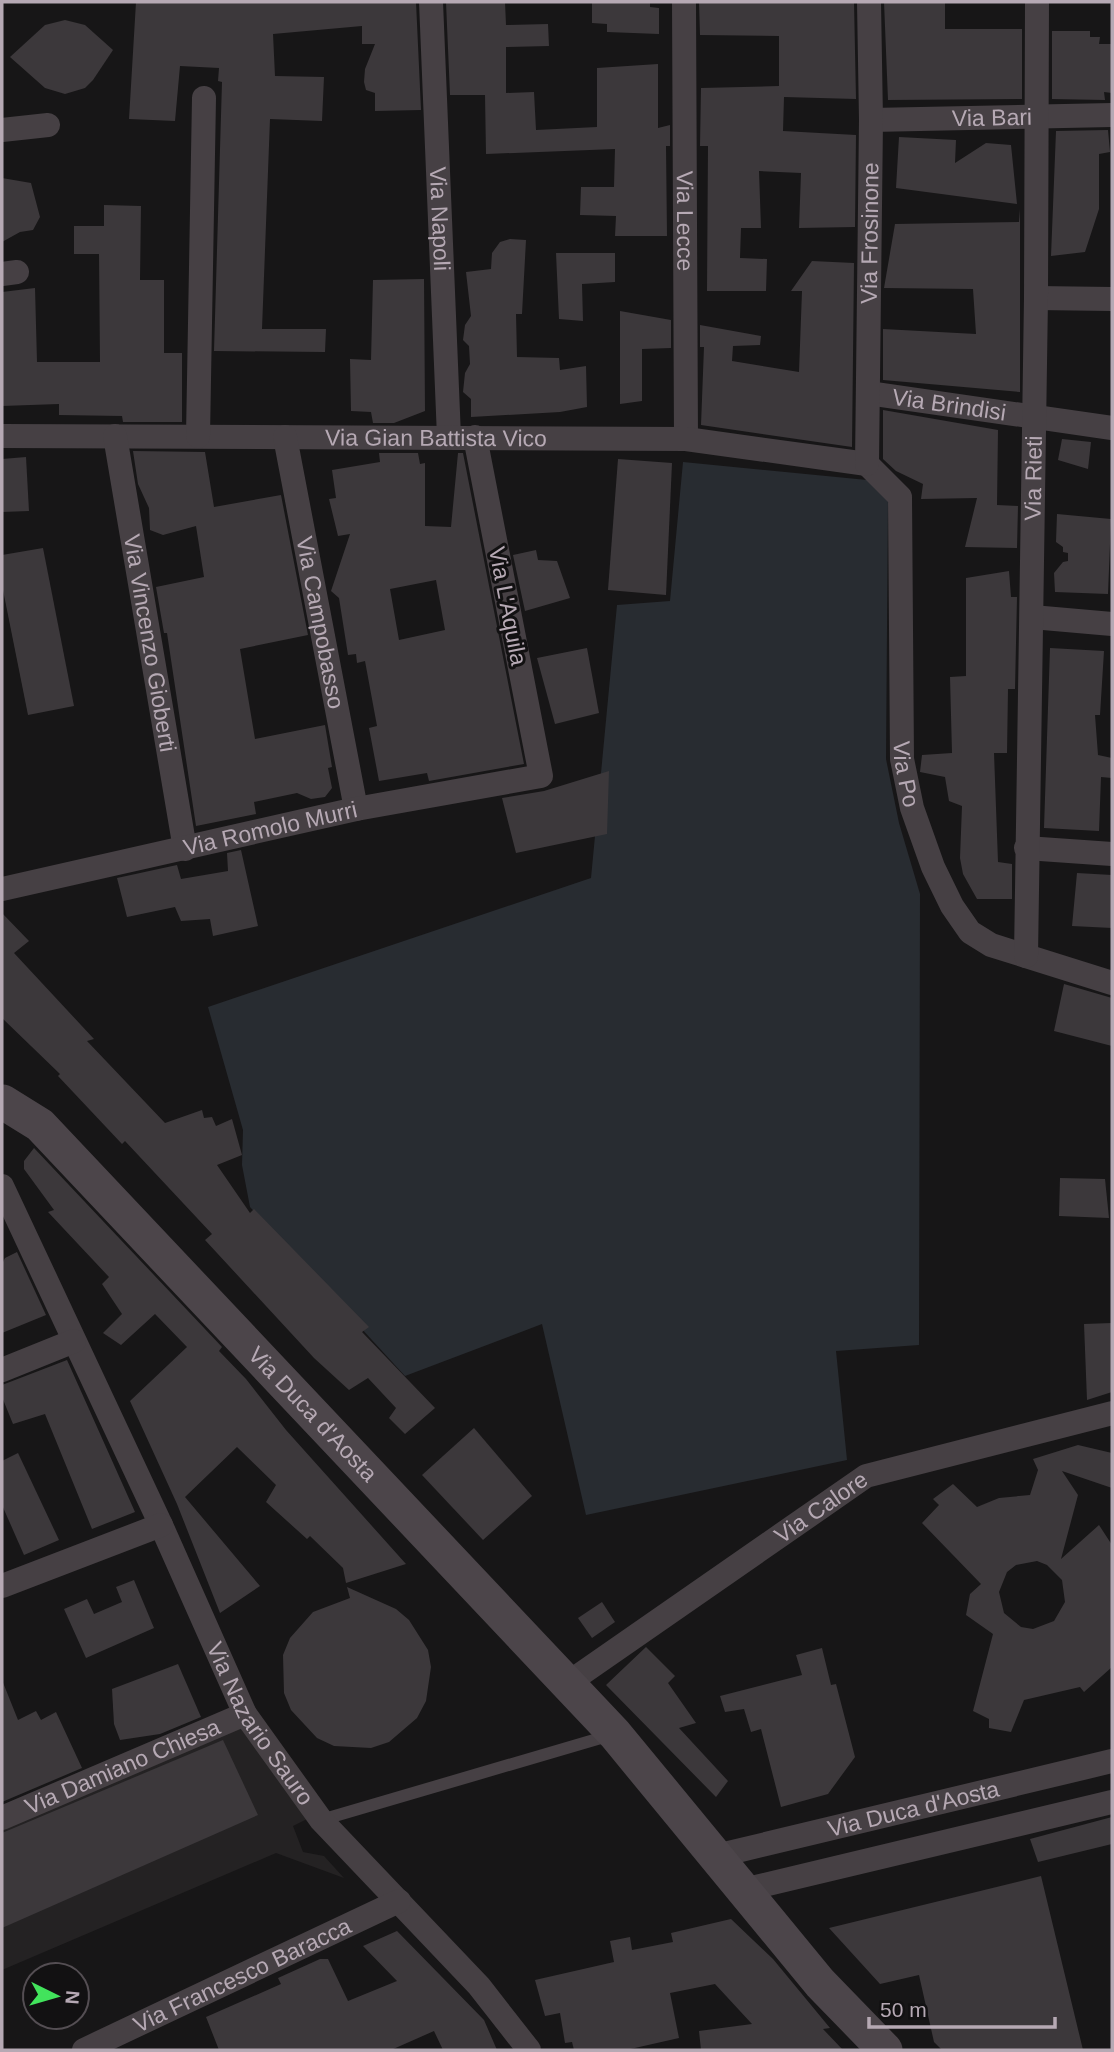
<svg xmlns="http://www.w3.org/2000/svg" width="1114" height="2052" font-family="Helvetica,sans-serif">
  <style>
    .built { fill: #242223 }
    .green { fill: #282c31 }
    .building { fill: #3c383b; fill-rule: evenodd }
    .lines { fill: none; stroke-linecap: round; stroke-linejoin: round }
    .lane { stroke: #464044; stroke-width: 12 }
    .street { stroke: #464044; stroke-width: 24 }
    .secondary { stroke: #4c454a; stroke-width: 35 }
    .labels { text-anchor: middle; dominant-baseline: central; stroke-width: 6; stroke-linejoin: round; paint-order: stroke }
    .street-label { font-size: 23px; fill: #b6a9b4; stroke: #121112 }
  </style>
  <rect width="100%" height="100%" fill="#171617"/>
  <path class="built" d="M233,1709l92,101 -32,16 10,26 21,4 20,22 -68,-25 -274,117v-162z"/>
  <path class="green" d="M683,462l184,18 21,19 -2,260 13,64 21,71 -1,451 -83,6 11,109 -261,55 -44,-191 -137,52 -155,-169 -8,-42 1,-35 -35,-123 383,-129 26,-273 53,-4z"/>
  <g class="building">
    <path d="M136,2h280l5,108 -46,1v-18l-9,-3 -2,-8 1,-13 10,-25h-13v-18l-89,8 2,42 49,1 -2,44 -52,-2 -8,210h64l-1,23 -111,-1 8,-269 -4,-1 1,-13 -39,-2 -5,55 -46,-2z"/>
    <path d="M446,2h59l1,23 42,-1 1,22 -43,1v46l28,-1 2,38 61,-3v-59l61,-4v64l12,-3v21h-4l1,90h-52l1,-20 -36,-1 1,-28h33l1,-38 -129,5 -1,-59h-35z"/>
    <path d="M592,2h58v5l9,1v26l-52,-2v-8l-15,-1z"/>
    <path d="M699,2h155l2,97 -72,-2 -1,34 73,4 -1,92 -56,1 2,-55 -42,-2 2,57h-20l-1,30 27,1 -1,32h-59l1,-145h-8l1,-58 78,-2v-50l-79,-1z"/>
    <path d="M884,2h61v27h77v70l-134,1z"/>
    <path d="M65,20l20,5 28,25 -20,30 -8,8 -20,6 -20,-6 -35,-31 35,-32z"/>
    <path d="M1052,31h38v6h10l-1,7h13v49l-8,-1 1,8 -53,-1z"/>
    <path d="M1108,130l2,22 -11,2v55l-14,43 -34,4 5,-125z"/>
    <path d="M899,137l57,3 -1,23 31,-20 25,2 6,59 -121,-16z"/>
    <path d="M2,178l29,5 9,34 -7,13 -13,2 -18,10z"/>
    <path d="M104,205l37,1 -1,74h24v73h18v69h-59l-1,-6 -63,-1v-11l-57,2v-114l33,-4 2,74h63l-1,-108h-25v-28h30z"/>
    <path d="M1020,209v183l-137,-12v-51l93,5 -3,-45 -89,-1 11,-64 124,-2z"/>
    <path d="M510,239l16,1 -4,74h-6l1,43 42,1 1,12 26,-4 1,41 -27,5 -89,5v-18l-8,-7 2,-19 5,-9 -1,-18 -6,-6 2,-15 6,-9 -5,-44 25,-3 1,-16 8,-11z"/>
    <path d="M556,253h59v29l-33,2 1,37 -24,-2z"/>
    <path d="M812,261l42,2 -2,184 -151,-22 3,-78h-4v-22l61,11 -1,9 -27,1 -1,15 67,11 3,-81h-11z"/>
    <path d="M424,279l1,132 -31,12h-21l-2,-11 -20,-1 -1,-52 21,1 2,-80z"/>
    <path d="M620,311l51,9v28l-29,1v52l-22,3z"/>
    <path d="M883,410l115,20 -1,75 21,1 -1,42 -52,-1 12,-49 -56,1 2,-15 -27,-13 -13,-12z"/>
    <path d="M1062,439l29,3 -3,27 -30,-9z"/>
    <path d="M133,451l72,1 9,55 67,-12 27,140 -68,14 15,90 70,-14 7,42 -4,1 4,20 -7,9 -14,2 -14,-6 -43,9 2,12 -60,12 -29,-193h-3l-8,-46 48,-10 -8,-51 -33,9 -13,-5 -1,-22 -11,-24z"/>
    <path d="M379,453h39l2,11 5,-1v63l26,1 7,-74h5l61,311 -95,17 -2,-8 -48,8 -10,-53 8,-2 -12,-65 -8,2 -1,-9 -8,1 -9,-57 -8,-7 19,-57 -12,2 -9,-37 7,-1 -4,-28 48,-8zM436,580l9,50 -46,10 -9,-51z"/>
    <path d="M26,457l3,54 -27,1v-53z"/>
    <path d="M618,459l54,4 -6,132 -58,-5z"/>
    <path d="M1057,514l54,5 -3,75 -53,-2 -1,-19 9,-11 5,-1v-8l-5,-1v-5l-7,-5z"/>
    <path d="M43,548l31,158 -46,9 -26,-130v-30z"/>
    <path d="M536,550l2,10 19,1 13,37 -45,13 -12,-56z"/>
    <path d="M1009,571l2,26h6l-2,92h-7l-1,64h-13l4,109 14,2v35h-35l-14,-25 -3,-16 2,-52 -13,-5 -4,-24 -25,-5 2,-17 30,-2 -2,-76 16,-1v-98z"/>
    <path d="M587,648l12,65 -44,11 -18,-66z"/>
    <path d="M1050,648l54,3 -4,64h-5l3,40 14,3v20l-11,-1 -2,54 -55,-3z"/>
    <path d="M609,771l-2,63 -91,19 -14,-55 42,-7z"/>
    <path d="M241,850l17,76 -45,10 -3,-17 -29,2 -6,-14 -48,10 -10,-39 60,-13 4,14 47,-8 -1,-18z"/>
    <path d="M1077,873l35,2v53l-40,-2z"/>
    <path d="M2,913l27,28 -15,12 80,86 -7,2 78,82 37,-13 2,8 8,-1 4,9 16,-7 10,36 -25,10 33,48 4,-4 115,118 -7,5 73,76 -30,26 -16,-16 7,-10 -28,-30 -19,12 -35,-32 -109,-118 7,-6 -87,-93 -3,3 -64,-68 2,-2 -58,-56z"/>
    <path d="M1064,984l48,14v48l-58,-15z"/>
    <path d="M34,1148l188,199 -3,4 27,28 40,51 120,134 -60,19 -3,-15 -33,-32 -3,3 -41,-37 10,-17 -39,-38 -52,50 75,89 -40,27 -43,-109 -47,-103 57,-54 -32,-33 -34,31 -18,-12 19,-19 -20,-30 7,-7 -61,-65 6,-2 -30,-41v-8z"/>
    <path d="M1060,1178l45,1 4,39 -50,-2z"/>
    <path d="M17,1252l29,63 -44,18v-69l3,-6z"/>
    <path d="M1112,1323v69l-25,8 -3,-76z"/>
    <path d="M67,1360l68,152 -43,17 -47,-115 -32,10 -11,-27v-12z"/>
    <path d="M474,1428l58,68 -49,44 -61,-65z"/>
    <path d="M1078,1445l34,8v35l-50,-17 16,24 -17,64 38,-34 13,20v122l-28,25 -4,-5 -56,13 -13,32 -22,-4v-9l-16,-8 20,-77 -27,-19 4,-21 11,-10 -59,-61 17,-18 -6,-6 20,-15 24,23 22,-9 31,-3 8,-25 -5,-11zM1037,1561l10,4 15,15 3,22 -11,19 -21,8 -12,-2 -17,-14 -5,-21 8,-20 9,-7z"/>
    <path d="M18,1453l41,87 -35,15 -22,-50v-44z"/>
    <path d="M134,1580l20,48 -68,30 -22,-49 23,-10 7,15 28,-12 -6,-15z"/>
    <path d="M347,1587l49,22 13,11 19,30 3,17 -5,34 -9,17 -28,24 -18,6 -37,-2 -17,-8 -26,-28 -7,-17 -1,-38 7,-17 23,-26 37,-14z"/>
    <path d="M602,1602l13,20 -23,16 -14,-20z"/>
    <path d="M646,1647l29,29 -7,7 28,40 -17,5 49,53 -12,16 -110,-112z"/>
    <path d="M822,1648l9,37 5,-1 19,73 -27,37 -47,13 -20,-78 -10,3 -7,-23 -19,3 -5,-16 82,-21 -6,-20z"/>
    <path d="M178,1664l23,53 -41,17 -40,6 -6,-16 -2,-35z"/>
    <path d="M2,1680l16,40 18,-9 5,9 15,-8 26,56 -80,34z"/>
    <path d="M223,1740l35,75 -256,113v-95z"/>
    <path d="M1112,1817v27l-74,18 -8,-23z"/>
    <path d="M1041,1876l42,174h-141l-8,-8 -15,-67 -39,9 -51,-56z"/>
    <path d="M731,1919l42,40 57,69 -7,1 20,21h-142l-2,-19 53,-7 -37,-40 -45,9 9,45 -53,12h-52l-2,-8 -7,1 -5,-30 -15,3 -10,-36 79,-18 -4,-21 20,-4 2,13 41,-8 -2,-9z"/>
    <path d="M397,1931l87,89 13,30h-54l-9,-19 -43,19h-172l-13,-33 75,-33 -3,-6 42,-19h8l20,42 49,-20 -34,-35z"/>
  </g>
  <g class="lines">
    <path class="lane" d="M321,1820l290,-85"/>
    <g class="street">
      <path id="s1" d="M431,2l18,435"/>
      <path id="s2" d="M684,2l2,437"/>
      <path id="s3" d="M871,120l241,-5"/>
      <path d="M2,130l46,-5"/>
      <path d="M2,274l15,-2"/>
      <path d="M1036,298l76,1"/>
      <path id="s4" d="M868,393l244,35"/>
      <path id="s5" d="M2,436l684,3 181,25"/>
      <path id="s6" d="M115,436l70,413"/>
      <path d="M198,436l6,-338"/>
      <path id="s7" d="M285,437l71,372"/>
      <path id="s8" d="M867,464l33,33 2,262 10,49 21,59 19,39 18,26 21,13 121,38"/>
      <path id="s9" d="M867,464l4,-344 -2,-118"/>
      <path d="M1032,617l80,7"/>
      <path d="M1026,848l86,6"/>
      <path id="s10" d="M2,889l354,-80 185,-33 -66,-339"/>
      <path id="s11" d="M1026,956l10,-658 1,-296"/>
      <path id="s12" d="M2,1186l159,339 84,189 76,106 158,166 50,64"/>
      <path d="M2,1370l72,-29"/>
      <path d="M2,1586l159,-61"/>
      <path id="s13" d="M568,1683l298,-207 246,-63"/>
      <path id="s14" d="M2,1818l243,-104"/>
      <path id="s15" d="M716,1856l396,-95"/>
      <path d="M743,1890l369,-88"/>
      <path id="s16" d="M84,2050l315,-149"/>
    </g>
    <path class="secondary" id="s17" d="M3,1102l37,23 575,609 205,249 65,67"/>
  </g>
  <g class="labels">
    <g class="street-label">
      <text stroke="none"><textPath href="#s3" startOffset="121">Via Bari</textPath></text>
      <text stroke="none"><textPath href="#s1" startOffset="217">Via Napoli</textPath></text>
      <text stroke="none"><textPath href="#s2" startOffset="219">Via Lecce</textPath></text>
      <text stroke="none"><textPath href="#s9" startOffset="231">Via Frosinone</textPath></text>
      <text stroke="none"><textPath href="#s4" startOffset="82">Via Brindisi</textPath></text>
      <text stroke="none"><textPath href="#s5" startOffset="434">Via Gian Battista Vico</textPath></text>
      <text stroke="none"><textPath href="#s11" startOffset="478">Via Rieti</textPath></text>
      <text transform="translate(508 606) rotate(79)">Via L'Aquila</text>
      <text stroke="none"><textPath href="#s7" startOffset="189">Via Campobasso</textPath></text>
      <text stroke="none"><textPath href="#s6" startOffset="210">Via Vincenzo Gioberti</textPath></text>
      <text stroke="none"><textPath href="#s8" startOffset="324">Via Po</textPath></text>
      <text stroke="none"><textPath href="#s10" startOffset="275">Via Romolo Murri</textPath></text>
      <text stroke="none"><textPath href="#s17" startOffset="441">Via Duca d'Aosta</textPath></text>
      <text stroke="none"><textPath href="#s13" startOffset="308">Via Calore</textPath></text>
      <text stroke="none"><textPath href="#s12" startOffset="597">Via Nazario Sauro</textPath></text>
      <text stroke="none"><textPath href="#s14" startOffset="131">Via Damiano Chiesa</textPath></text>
      <text stroke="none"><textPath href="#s15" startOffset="203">Via Duca d'Aosta</textPath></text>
      <text stroke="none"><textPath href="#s16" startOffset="175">Via Francesco Baracca</textPath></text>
    </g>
  </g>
  <rect width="1114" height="2052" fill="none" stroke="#b6a9b4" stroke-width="7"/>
  <g transform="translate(56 1996) rotate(95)"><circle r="33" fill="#121112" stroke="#544e53" stroke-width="2"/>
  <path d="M0-5L12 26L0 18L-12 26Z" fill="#42e35c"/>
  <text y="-10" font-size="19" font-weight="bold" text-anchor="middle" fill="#b6a9b4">N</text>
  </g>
  <path d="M869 2017v10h186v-10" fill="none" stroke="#b6a9b4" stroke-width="3.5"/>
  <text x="880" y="2017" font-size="21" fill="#b6a9b4" stroke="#121112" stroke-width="5" paint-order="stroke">50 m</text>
</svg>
